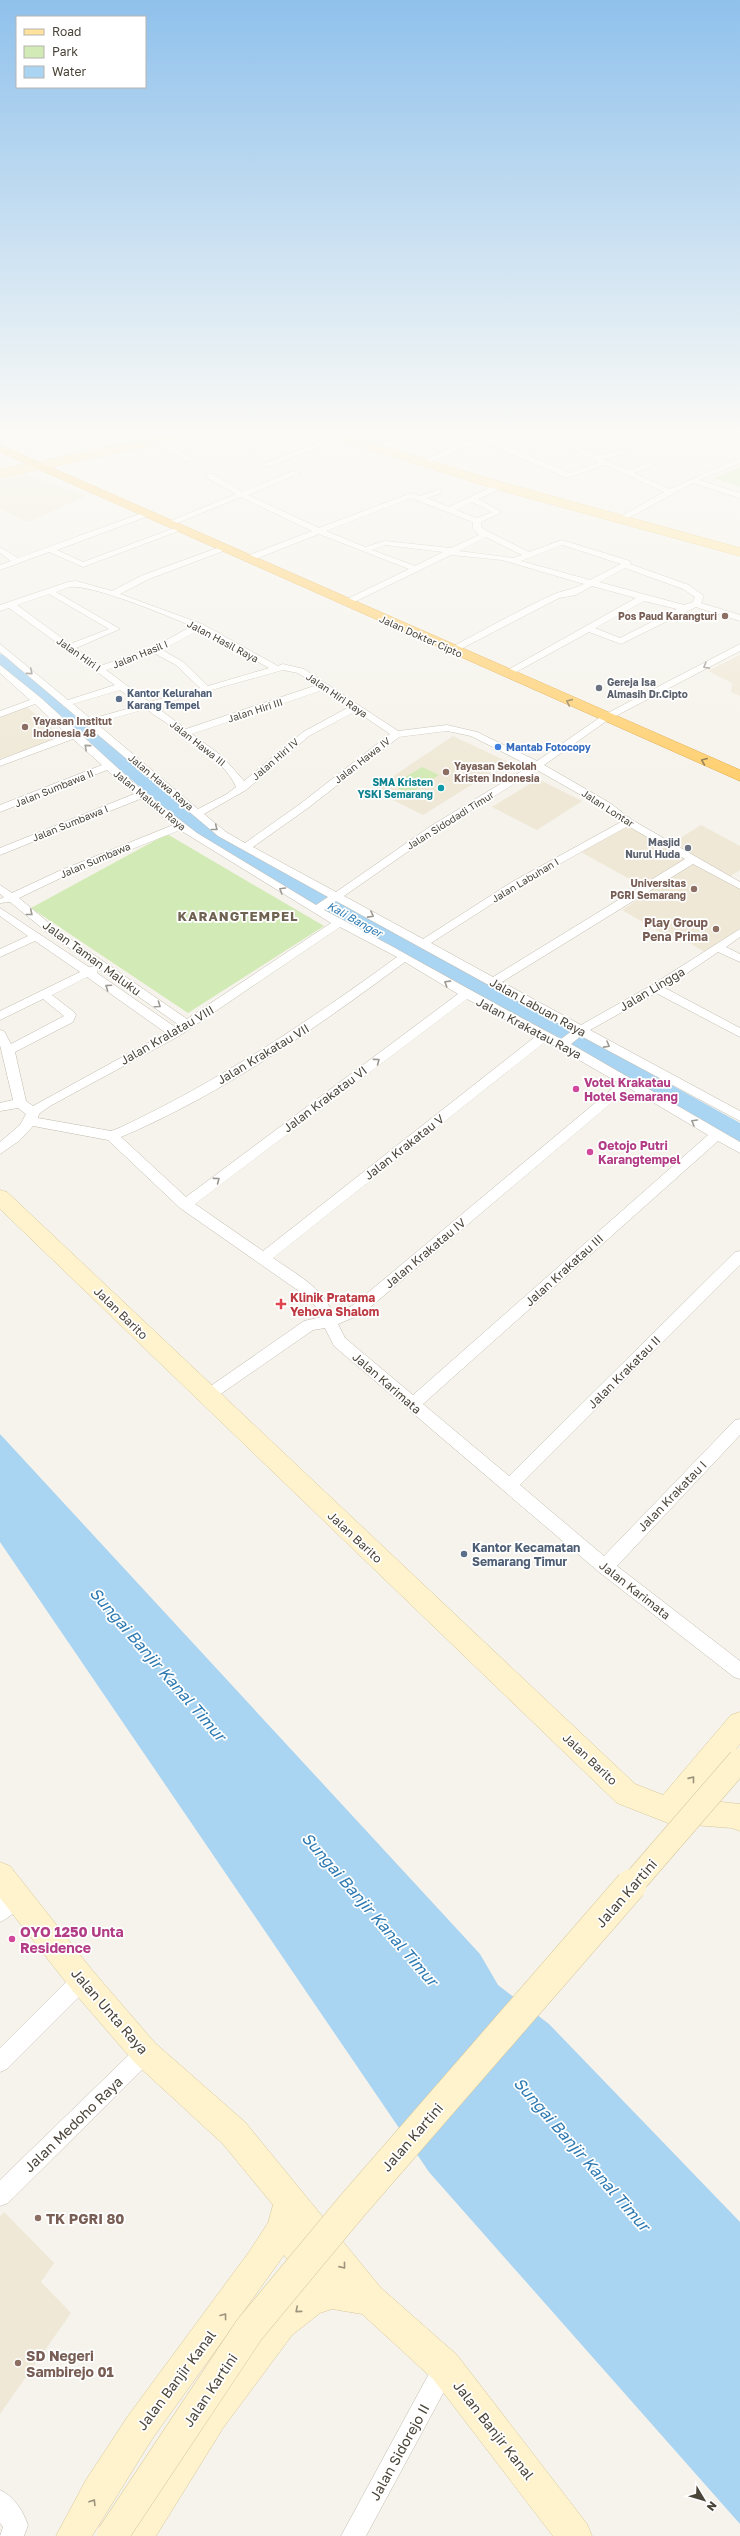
<svg xmlns="http://www.w3.org/2000/svg" width="740" height="2536" font-family="'Golos Text',sans-serif">
  <style>
    .commercial { fill: #f7ead8 }
    .education { fill: #efe8d6 }
    .green { fill: #d2eab5 }
    .water { fill: #a9d4f2 }
    .lines { fill: none; stroke-linecap: round; stroke-linejoin: round }
    .river { fill: #a9d4f2; fill-rule: evenodd }
    .street-casing { stroke: #c2bbae; stroke-width: 1 }
    .secondary-casing { stroke: #d6c79b; stroke-width: 1 }
    .primary-casing { stroke: #e6c16a; stroke-width: 1 }
    .highway-casing { stroke: #e0a43c; stroke-width: 1 }
    .street { fill: #fff; fill-rule: evenodd }
    .secondary { fill: #fff3cd; fill-rule: evenodd }
    .primary { fill: #ffe39c; fill-rule: evenodd }
    .highway { fill: #ffcf6e; fill-rule: evenodd }
    .secondary-bridge-far1-casing { stroke: #d6c79b; stroke-width: 25; stroke-linecap: butt }
    .secondary-bridge-casing { stroke: #d6c79b; stroke-width: 32; stroke-linecap: butt }
    .secondary-bridge-far1 { stroke: #fff3cd; stroke-width: 24 }
    .secondary-bridge { stroke: #fff3cd; stroke-width: 31 }
    .oneway { stroke: #9c9892 }
    .oneway2 { stroke: #937c4e }
    .oneway3 { stroke: #9c937c }
    .education-dot { fill: #8d6e63; stroke: #fff; stroke-width: 1.5 }
    .worship-dot { fill: #6b7280; stroke: #fff; stroke-width: 1.5 }
    .service-dot { fill: #5c6f8a; stroke: #fff; stroke-width: 1.5 }
    .shop-dot { fill: #3f7fe0; stroke: #fff; stroke-width: 1.5 }
    .culture-dot { fill: #0f9aa8; stroke: #fff; stroke-width: 1.5 }
    .hotel-dot { fill: #d1479c; stroke: #fff; stroke-width: 1.5 }
    .health-dot { fill: #e0444e; stroke: #fff; stroke-width: 1.5 }
    .labels { text-anchor: middle; dominant-baseline: central; stroke-width: 3.5; stroke-linejoin: round; paint-order: stroke }
    .far-education-label { font-size: 10px; font-weight: bold; fill: #785e54; stroke: #fff; text-anchor: end }
    .far-street-label { font-size: 10px; fill: #4b4439; stroke: #fff }
    .far-worship-label { font-size: 10px; font-weight: bold; fill: #5b616d; stroke: #fff; text-anchor: start }
    .far-service-label { font-size: 10px; font-weight: bold; fill: #4e5e75; stroke: #fff; text-anchor: start }
    .far-shop-label { font-size: 10px; font-weight: bold; fill: #366cbe; stroke: #fff; text-anchor: start }
    .far-culture-label { font-size: 10px; font-weight: bold; fill: #0d838f; stroke: #fff; text-anchor: end }
    .far-water-label { font-size: 11px; font-style: italic; fill: #2e7ab2; stroke: #fff }
    .education-label { font-size: 12px; font-weight: bold; fill: #785e54; stroke: #fff; text-anchor: end }
    .street-label { font-size: 12px; fill: #4b4439; stroke: #fff }
    .hotel-label { font-size: 12px; font-weight: bold; fill: #b23c85; stroke: #fff; text-anchor: start }
    .health-label { font-size: 12px; font-weight: bold; fill: #be3a42; stroke: #fff; text-anchor: start }
    .service-label { font-size: 12px; font-weight: bold; fill: #4e5e75; stroke: #fff; text-anchor: start }
    .far-district-label { font-size: 13px; font-weight: bold; letter-spacing: 1px; fill: #6e6250; stroke: #fff }
    .near-street-label { font-size: 14px; fill: #4b4439; stroke: #fff }
    .near-hotel-label { font-size: 14px; font-weight: bold; fill: #b23c85; stroke: #fff; text-anchor: start }
    .near-education-label { font-size: 14px; font-weight: bold; fill: #785e54; stroke: #fff; text-anchor: start }
    .near-water-label { font-size: 16px; font-style: italic; fill: #2e7ab2; stroke: #fff }
  </style>
  <rect width="100%" height="100%" fill="#f6f3ec"/>
  <path class="commercial" d="M0,429h67l-49,10 -18,-7z"/>
  <g class="education">
    <path d="M27,474l59,22 -57,26 -29,-13v-29z"/>
    <path d="M740,655v41l-9,-4 1,-9 -24,-12z"/>
    <path d="M27,707l35,30 -62,22v-42z"/>
    <path d="M453,736l55,26 -85,53 -50,-25z"/>
    <path d="M538,779l44,22 -45,29 -45,-23z"/>
    <path d="M625,825l41,22 35,-22 39,21v24l-14,9 14,9v40l-35,24 -23,-13 -5,3 -55,-32 29,-19 -70,-39z"/>
    <path d="M4,2212l50,51 -13,19 30,31 -71,101v-197z"/>
  </g>
  <g class="green">
    <path d="M740,467v20l-27,-9z"/>
    <path d="M422,767l17,8 -30,19 -17,-9z"/>
    <path d="M167,834l157,92 -136,87 -157,-105z"/>
  </g>
  <path class="water" d="M0,1434l480,520 18,31 51,39 191,198v302l-311,-352 -429,-630z"/>
  <g class="lines">
    <path class="river" d="M0,654l6,1 214,180 520,288v19l-8,-2 -526,-297 -206,-175z"/>
    <g class="street-casing">
      <g id="street">
        <path d="M417,429h9l-47,22 -7,-2z"/>
        <path d="M503,429h10l-25,9 82,35 29,-11 -72,-33h8l63,27 28,-7v4l-22,6 24,11 25,-8v4l-19,7 36,16 70,-31v5l-41,17 41,13v5l-47,-15 -72,39h-3v-4l46,-26 -59,-27 -38,13 -86,-37 -57,24 -7,-2 61,-27z"/>
        <path d="M592,429h8l20,11 -7,2z"/>
        <path d="M336,435l7,2 -75,30 -7,-2z"/>
        <path d="M157,438h6l30,21 -7,2 -29,-19z"/>
        <path d="M293,471l7,2 -52,22 71,33 92,-35 9,3 21,-7v4l-14,5 22,9 48,-23h6v4l-25,11 24,13 -21,10v5l6,4 42,21 33,-12 68,21v3l59,21 15,11 -3,7 39,12v6l-44,-14 -75,37 -32,-12 -82,45 -5,-3 2,-2 132,-74 -44,-12 -16,9 -17,3 -106,55 -4,-3 1,-2c34,-18 67,-37 102,-53 11,-5 20,-5 32,-11l-82,-24 -51,-5 -105,51 -3,-1v-4l66,-32 -90,-35 -69,27h-6v-4l68,-26 -71,-34 -71,29 -7,-2 73,-30 -29,-16v-4h6l29,18zM411,498l62,24v6l6,7 -28,13 -66,-7 -20,6 -39,-16zM472,502l20,10 -15,6 -21,-8zM486,537l36,18 -9,3 -54,-7zM385,545l58,7 -28,14 -43,-16zM562,545l59,19 -31,16 -69,-19zM625,568l58,21 12,8 -2,5 -9,3 -85,-23zM644,601l33,8 -57,29 -25,-10z"/>
        <path d="M145,512h3v4l-91,34 26,12 94,-35 7,2 -101,38 -34,-15 -49,18v-5l11,-4 -11,-8v-6l18,11z"/>
        <path d="M223,546h3v4l-77,29 -29,15 82,30 76,42 5,-2 21,5 94,62 49,-6 30,7 60,29 65,-45 138,-72v7l-132,69 -64,45 66,38 22,17 108,62v7l-47,-25 -191,118 79,43 71,-40 88,-56v8l-14,10 14,7v8l-22,-10 -53,36 75,40v9l-84,-44 -66,37 150,81v10l-159,-85 -10,8 169,98v11l-22,-12 -295,263 86,72 226,-224 5,-1v14l-220,220 84,71 131,-136 5,-1v16l-123,131 123,95v18l-6,-2 -135,-105 -265,-226 -9,-18 -12,2 -101,70 -5,2 -5,-2 -3,-4 3,-4 102,-71 17,-4 -5,-10 -10,-11 -126,-88 -72,-68 -75,-14 -14,15 -19,13v-12l20,-17 6,-11 -8,-6 -18,3v-8l13,-3 -13,-55v-15l4,1 7,13 53,-28 -21,-17 -43,21v-9l80,-39 -45,-31 -35,16v-8l28,-13 -28,-20v-8l89,59h7l-48,-34 -38,-31 -10,1v-4l4,-2 -4,-3v-9l12,8 47,-22 114,-46 -33,-26 -140,56v-7l134,-54 -27,-24 -107,42v-7l102,-40 -29,-26 -73,27v-6l67,-26 -32,-30 -35,13v-6l30,-11 -30,-27v-8l41,33 104,95 52,40 119,72 12,-8 -110,-61 -218,-184v-8l68,56 47,-15 -106,-77 -9,3v-6l68,-23 8,-1 36,10 31,-16zM69,587c24,-3 98,29 123,39l-40,22 -52,18 -24,-18 44,-19 -64,-37zM49,594l60,35 -39,15 -53,-39zM199,630l70,38 -61,18 -26,-25 -20,-11zM154,653l22,12 24,23 -51,14 -43,-32zM283,670l15,3 19,12 -131,44 -31,-23zM120,690l21,15 -50,14 -18,-15zM323,690l26,17 -46,25 -59,49 -22,-25 -30,-22zM146,709c27,20 77,47 90,78l-9,7 -29,15 -102,-86zM356,711l34,23 -90,70 -55,39 -19,-11 -22,-18 42,-24 63,-54zM447,731l24,5 59,30 -99,60 -95,66 -83,-45 55,-39 91,-71zM537,770l65,37 19,15 -109,60 -89,57 -79,-43 95,-66zM628,826l57,33 -192,118 -62,-34 89,-57zM180,830l151,93 -144,96 -131,-90 -37,-31 48,-23zM336,901l236,130 -11,8c-80,-42 -158,-88 -237,-129zM340,927l57,30c-88,64 -179,125 -278,171l-8,3 -73,-13 1,-4 11,-8 129,-70zM405,962l53,32 -272,203 -65,-60c102,-43 196,-110 284,-175zM98,968l81,57 -4,2 -78,-54zM87,977l79,56 -133,73 -7,-5 -11,-49 58,-30 3,-7 -2,-3 -22,-17zM467,999l69,37 -273,215 -68,-47zM546,1041l73,42 -267,223 -19,8c-11,-27 -37,-40 -60,-56zM629,1088l79,47 -295,260 -68,-57 -7,-14 24,-10z"/>
        <path d="M15,1887l7,3 3,7c-5,11 -14,20 -25,25v-24z"/>
        <path d="M82,1970l7,3 3,7 -3,7 -82,82 -7,3v-24l75,-75z"/>
        <path d="M145,2043l7,3 3,7 -3,7 -144,143 -8,3v-26l138,-134z"/>
        <path d="M445,2355l8,4 4,8 -4,8 -87,161h-25l96,-177z"/>
        <path d="M0,2490c14,6 23,21 28,35l-4,11h-24l3,-9 -3,-4z"/>
      </g>
    </g>
    <g class="secondary-casing">
      <g id="secondary">
        <path d="M0,1190l7,2 628,592 28,11 68,-80 9,-3v32l-46,55 46,5v27l-8,-3 -64,-5 -51,-20 -617,-594z"/>
        <path d="M0,1862l10,4 82,104 63,73 90,79 136,166 76,67 130,169 5,12h-39l-120,-157 -71,-65 -30,-5 -12,4 -28,22 -69,93 -67,108h-37l5,-12c37,-60 74,-118 117,-174 18,-23 37,-53 65,-65l-22,-30 -132,184 -60,97h-36l30,-56 42,-64 121,-164 19,-29 5,-18 -50,-61 -88,-81 -63,-73 -72,-92z"/>
      </g>
    </g>
    <g class="primary-casing">
      <g id="primary">
        <path d="M199,429h20l-6,3 -213,46v-8z"/>
        <path d="M310,429h15l179,54 236,65v8l-244,-67 -185,-58z"/>
      </g>
    </g>
    <g class="highway-casing">
      <path id="highway" d="M0,445l740,325v11l-740,-329z"/>
    </g>
    <use href="#street" class="street"/>
    <use href="#secondary" class="secondary"/>
    <use href="#primary" class="primary"/>
    <use href="#highway" class="highway"/>
    <g class="secondary-bridge-far1-casing">
      <path id="secondary-bridge-far1" d="M631,1886l109,-126"/>
    </g>
    <g class="secondary-bridge-casing">
      <path id="secondary-bridge" d="M112,2536l137,-206 103,-124 279,-321"/>
    </g>
    <use href="#secondary-bridge-far1" class="secondary-bridge-far1"/>
    <use href="#secondary-bridge" class="secondary-bridge"/>
  </g>
  <defs><path id="oneway-chevron" d="M-2-3.5L2.5 0L-2 3.5" fill="none" stroke-width="1.6" stroke-linecap="round" stroke-linejoin="round"/></defs>
  <g class="oneway">
    <use href="#oneway-chevron" transform="translate(706 666) rotate(151)"/>
    <use href="#oneway-chevron" transform="translate(30 672) rotate(40)"/>
    <use href="#oneway-chevron" transform="translate(87 747) rotate(-139)"/>
    <use href="#oneway-chevron" transform="translate(215 828) rotate(38)"/>
    <use href="#oneway-chevron" transform="translate(282 890) rotate(-149)"/>
    <use href="#oneway-chevron" transform="translate(30 913) rotate(39)"/>
    <use href="#oneway-chevron" transform="translate(371 915) rotate(28)"/>
    <use href="#oneway-chevron" transform="translate(447 983) rotate(-148)"/>
    <use href="#oneway-chevron" transform="translate(108 987) rotate(-146)"/>
    <use href="#oneway-chevron" transform="translate(158 1005) rotate(35)"/>
    <use href="#oneway-chevron" transform="translate(607 1045) rotate(29)"/>
    <use href="#oneway-chevron" transform="translate(377 1061) rotate(-37)"/>
    <use href="#oneway-chevron" transform="translate(694 1122) rotate(-150)"/>
    <use href="#oneway-chevron" transform="translate(217 1180) rotate(-37)"/>
  </g>
  <g class="oneway2">
    <use href="#oneway-chevron" transform="translate(569 702) rotate(-156)"/>
    <use href="#oneway-chevron" transform="translate(704 761) rotate(-157)"/>
  </g>
  <g class="oneway3">
    <use href="#oneway-chevron" transform="translate(692 1779) rotate(-51)"/>
    <use href="#oneway-chevron" transform="translate(343 2266) rotate(51)"/>
    <use href="#oneway-chevron" transform="translate(298 2310) rotate(139)"/>
    <use href="#oneway-chevron" transform="translate(224 2316) rotate(-53)"/>
    <use href="#oneway-chevron" transform="translate(93 2502) rotate(-58)"/>
  </g>
  <linearGradient id="sky" x2="0" y2="1"><stop stop-color="#8fc1ec"/><stop offset="0.55" stop-color="#fbfaf6"/><stop offset="1" stop-color="#fbfaf6" stop-opacity="0"/></linearGradient>
  <rect width="740" height="784" fill="url(#sky)"/>
  <g class="education-dot">
    <circle cx="725" cy="616" r="4"/>
    <circle cx="25" cy="727" r="4"/>
    <circle cx="446" cy="772" r="4"/>
    <circle cx="694" cy="889" r="4"/>
    <circle cx="716" cy="929" r="4"/>
    <circle cx="38" cy="2218" r="4"/>
    <circle cx="18" cy="2363" r="4"/>
  </g>
  <g class="worship-dot">
    <circle cx="599" cy="688" r="4"/>
    <circle cx="688" cy="848" r="4"/>
  </g>
  <g class="service-dot">
    <circle cx="119" cy="699" r="4"/>
    <circle cx="464" cy="1554" r="4"/>
  </g>
  <circle class="shop-dot" cx="498" cy="747" r="4"/>
  <circle class="culture-dot" cx="441" cy="788" r="4"/>
  <g class="hotel-dot">
    <circle cx="576" cy="1089" r="4"/>
    <circle cx="590" cy="1152" r="4"/>
    <circle cx="12" cy="1939" r="4"/>
  </g>
  <path class="health-dot" d="M279 1298h4v4h4v4h-4v4h-4v-4h-4v-4h4z"/>
  <g class="labels">
    <g class="far-education-label">
      <text x="717" y="616">Pos Paud Karangturi</text>
      <text x="33" y="721" text-anchor="start">Yayasan Institut<tspan x="33" dy="12">Indonesia 48</tspan></text>
      <text x="454" y="766" text-anchor="start">Yayasan Sekolah<tspan x="454" dy="12">Kristen Indonesia</tspan></text>
      <text x="686" y="883">Universitas<tspan x="686" dy="12">PGRI Semarang</tspan></text>
    </g>
    <g class="far-street-label">
      <text transform="translate(421 636) rotate(24)">Jalan Dokter Cipto</text>
      <text transform="translate(223 641) rotate(28)">Jalan Hasil Raya</text>
      <text transform="translate(79 654) rotate(35)">Jalan Hiri I</text>
      <text transform="translate(140 654) rotate(-22)">Jalan Hasil I</text>
      <text transform="translate(337 695) rotate(34)">Jalan Hiri Raya</text>
      <text transform="translate(255 710) rotate(-18)">Jalan Hiri III</text>
      <text transform="translate(198 743) rotate(38)">Jalan Hawa III</text>
      <text transform="translate(275 759) rotate(-41)">Jalan Hiri IV</text>
      <text transform="translate(362 760) rotate(-38)">Jalan Hawa IV</text>
      <text transform="translate(161 782) rotate(40)">Jalan Hawa Raya</text>
      <text transform="translate(54 788) rotate(-22)">Jalan Sumbawa II</text>
      <text transform="translate(150 800) rotate(39)">Jalan Maluku Raya</text>
      <text transform="translate(608 808) rotate(33)">Jalan Lontar</text>
      <text transform="translate(450 820) rotate(-32)">Jalan Sidodadi Timur</text>
      <text transform="translate(70 823) rotate(-22)">Jalan Sumbawa I</text>
      <text transform="translate(95 860) rotate(-23)">Jalan Sumbawa</text>
      <text transform="translate(525 880) rotate(-31)">Jalan Labuhan I</text>
    </g>
    <g class="far-worship-label">
      <text x="607" y="682">Gereja Isa<tspan x="607" dy="12">Almasih Dr.Cipto</tspan></text>
      <text x="680" y="842" text-anchor="end">Masjid<tspan x="680" dy="12">Nurul Huda</tspan></text>
    </g>
    <g class="far-service-label">
      <text x="127" y="693">Kantor Kelurahan<tspan x="127" dy="12">Karang Tempel</tspan></text>
    </g>
    <g class="far-shop-label">
      <text x="506" y="747">Mantab Fotocopy</text>
    </g>
    <g class="far-culture-label">
      <text x="433" y="782">SMA Kristen<tspan x="433" dy="12">YSKI Semarang</tspan></text>
    </g>
    <g class="far-water-label">
      <text transform="translate(355 919) rotate(29)">Kali Banger</text>
    </g>
    <g class="education-label">
      <text x="708" y="922">Play Group<tspan x="708" dy="14">Pena Prima</tspan></text>
    </g>
    <g class="street-label">
      <text transform="translate(92 958) rotate(36)">Jalan Taman Maluku</text>
      <text transform="translate(652 989) rotate(-31)">Jalan Lingga</text>
      <text transform="translate(538 1007) rotate(29)">Jalan Labuan Raya</text>
      <text transform="translate(529 1028) rotate(28)">Jalan Krakatau Raya</text>
      <text transform="translate(167 1035) rotate(-30)">Jalan Kralatau VIII</text>
      <text transform="translate(263 1054) rotate(-31)">Jalan Krakatau VII</text>
      <text transform="translate(325 1099) rotate(-37)">Jalan Krakatau VI</text>
      <text transform="translate(404 1147) rotate(-38)">Jalan Krakatau V</text>
      <text transform="translate(425 1253) rotate(-40)">Jalan Krakatau IV</text>
      <text transform="translate(564 1270) rotate(-42)">Jalan Krakatau III</text>
      <text transform="translate(121 1313) rotate(44)">Jalan Barito</text>
      <text transform="translate(624 1372) rotate(-45)">Jalan Krakatau II</text>
      <text transform="translate(387 1383) rotate(41)">Jalan Karimata</text>
      <text transform="translate(672 1496) rotate(-46)">Jalan Krakatau I</text>
      <text transform="translate(355 1537) rotate(43)">Jalan Barito</text>
      <text transform="translate(635 1590) rotate(38)">Jalan Karimata</text>
      <text transform="translate(590 1759) rotate(43)">Jalan Barito</text>
    </g>
    <g class="hotel-label">
      <text x="584" y="1082">Votel Krakatau<tspan x="584" dy="14">Hotel Semarang</tspan></text>
      <text x="598" y="1145">Oetojo Putri<tspan x="598" dy="14">Karangtempel</tspan></text>
    </g>
    <g class="health-label">
      <text x="290" y="1297">Klinik Pratama<tspan x="290" dy="14">Yehova Shalom</tspan></text>
    </g>
    <g class="service-label">
      <text x="472" y="1547">Kantor Kecamatan<tspan x="472" dy="14">Semarang Timur</tspan></text>
    </g>
    <g class="far-district-label">
      <text x="238" y="916">KARANGTEMPEL</text>
    </g>
    <g class="near-street-label">
      <text transform="translate(626 1893) rotate(-49)">Jalan Kartini</text>
      <text transform="translate(110 2011) rotate(49)">Jalan Unta Raya</text>
      <text transform="translate(73 2124) rotate(-44)">Jalan Medoho Raya</text>
      <text transform="translate(412 2137) rotate(-49)">Jalan Kartini</text>
      <text transform="translate(176 2380) rotate(-53)">Jalan Banjir Kanal</text>
      <text transform="translate(210 2390) rotate(-56)">Jalan Kartini</text>
      <text transform="translate(494 2430) rotate(52)">Jalan Banjir Kanal</text>
      <text transform="translate(399 2452) rotate(-61)">Jalan Sidorejo II</text>
    </g>
    <g class="near-hotel-label">
      <text x="20" y="1931">OYO 1250 Unta<tspan x="20" dy="16">Residence</tspan></text>
    </g>
    <g class="near-education-label">
      <text x="46" y="2218">TK PGRI 80</text>
      <text x="26" y="2355">SD Negeri<tspan x="26" dy="16">Sambirejo 01</tspan></text>
    </g>
    <g class="near-water-label">
      <text transform="translate(158 1664) rotate(49)">Sungai Banjir Kanal Timur</text>
      <text transform="translate(370 1909) rotate(49)">Sungai Banjir Kanal Timur</text>
      <text transform="translate(582 2154) rotate(49)">Sungai Banjir Kanal Timur</text>
    </g>
  </g>
  <rect x="16" y="16" width="130" height="72" fill="#ffffff" stroke="#b7b4b0"/>
  <rect x="24" y="29" width="20" height="6" fill="#ffe39c" stroke="#b7b4b0"/>
  <text x="52" y="36" font-size="12" fill="#4b4439">Road</text>
  <rect x="24" y="46" width="20" height="12" fill="#d2eab5" stroke="#b7b4b0"/>
  <text x="52" y="56" font-size="12" fill="#4b4439">Park</text>
  <rect x="24" y="66" width="20" height="12" fill="#a9d4f2" stroke="#b7b4b0"/>
  <text x="52" y="76" font-size="12" fill="#4b4439">Water</text>
  <g transform="translate(704 2500) rotate(128)" stroke="#ffffff" stroke-width="3" paint-order="stroke">
  <path d="M0-3L7 15L0 10L-7 15Z" fill="#4b4439"/>
  <text y="-6" font-size="11" font-weight="bold" text-anchor="middle" fill="#4b4439">N</text>
  </g>
</svg>
